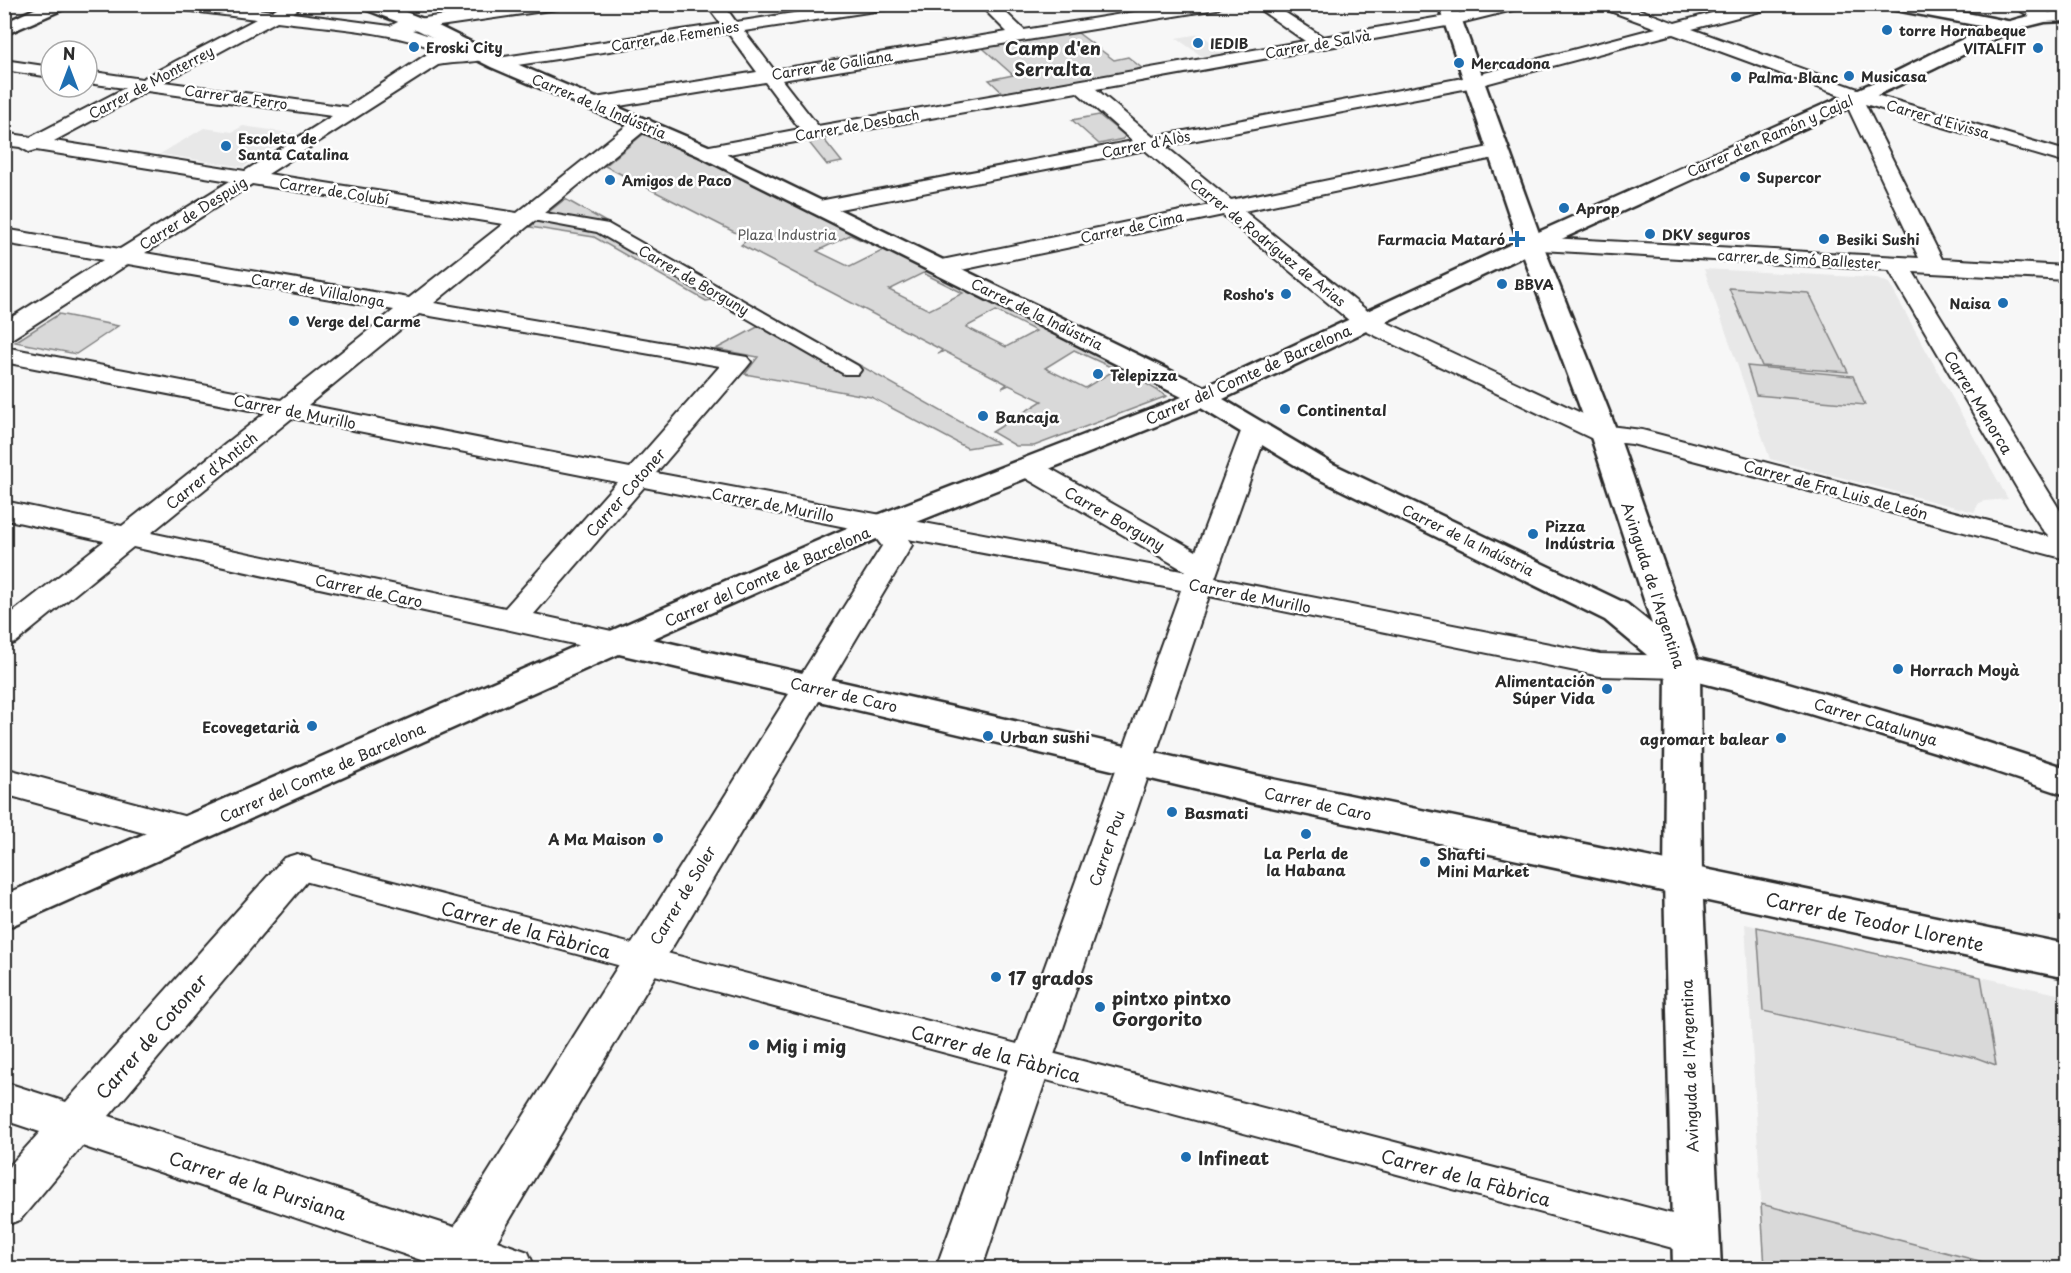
<svg xmlns="http://www.w3.org/2000/svg" width="2071" height="1273" font-family="'Playpen Sans',sans-serif">
  <style>
    .built { fill: #e8e8e8 }
    .green { fill: #d9d9d9; stroke: #828282; stroke-width: 1.5; fill-rule: evenodd }
    .lines { fill: none; stroke-linecap: round; stroke-linejoin: round }
    .pedestrian-casing { stroke: #2b2b2b; stroke-width: 4 }
    .minor-casing { stroke: #2b2b2b; stroke-width: 4 }
    .tertiary-casing { stroke: #2b2b2b; stroke-width: 5 }
    .secondary-casing { stroke: #2b2b2b; stroke-width: 5 }
    .pedestrian { fill: #fff; fill-rule: evenodd }
    .minor { fill: #fff; fill-rule: evenodd }
    .tertiary { fill: #fff; fill-rule: evenodd }
    .secondary { fill: #fff; fill-rule: evenodd }
    .poi-dot { fill: #1f6fb2; stroke: #fff; stroke-width: 2 }
    .labels { text-anchor: middle; dominant-baseline: central; stroke-width: 5; stroke-linejoin: round; paint-order: stroke }
    .far-poi-label { font-size: 14px; font-weight: bold; fill: #2b2b2b; stroke: #fff; text-anchor: start }
    .far-street-label { font-size: 14px; fill: #2b2b2b; stroke: #fff }
    .far-park-label { font-size: 14px; fill: #565656; stroke: #fff }
    .poi-label { font-size: 15px; font-weight: bold; fill: #2b2b2b; stroke: #fff; text-anchor: start }
    .street-label { font-size: 15px; fill: #2b2b2b; stroke: #fff }
    .far-district-label { font-size: 18px; font-weight: bold; fill: #2b2b2b; stroke: #fff }
    .near-street-label { font-size: 18px; fill: #2b2b2b; stroke: #fff }
    .near-poi-label { font-size: 18px; font-weight: bold; fill: #2b2b2b; stroke: #fff; text-anchor: start }
  </style>
  <rect width="100%" height="100%" fill="#f7f7f7"/>
  <filter id="ink" filterUnits="userSpaceOnUse"><feTurbulence type="fractalNoise" baseFrequency=".0167" numOctaves="2"/><feDisplacementMap in="SourceGraphic" scale="12" xChannelSelector="R" yChannelSelector="G"/><feConvolveMatrix kernelMatrix="1 2 1 2 8 2 1 2 1" color-interpolation-filters="sRGB"/></filter>
  <g filter="url(#ink)">
    <g class="built">
      <path d="M1200,34l27,19 -24,4 -27,-19z"/>
      <path d="M243,126l53,8 -53,33 -83,-13 44,-26 28,4z"/>
      <path d="M1704,269l173,9 12,5 119,216 -24,2 -5,2 -5,9 -204,-53z"/>
      <path d="M1745,924l321,72v272h-301z"/>
    </g>
    <g class="green">
      <path d="M1070,27l44,33 14,-3 20,16 -141,24 -18,-17 24,-5 -37,-33z"/>
      <path d="M1099,115l26,21 -2,3 -24,5 -27,-24z"/>
      <path d="M647,131l438,217 82,48 -133,50h-18l-24,-14 50,-31 -33,-16 -7,3 5,-4 -63,-33 -6,3 4,-4 -201,-105 7,-6 -143,-73zM850,235l34,15 -34,17 -33,-16zM923,273l40,20 -34,17 -40,-20zM996,311l40,20 -30,16 -40,-20zM1074,350l41,19v1l-30,18 -40,-20z"/>
      <path d="M822,137l20,25 -15,3 -20,-25z"/>
      <path d="M565,199l433,244 -31,5 -96,-51 -126,-23 13,-17 -42,-8 49,-26 -53,-23 -6,1 -112,-64 -64,-10z"/>
      <path d="M1729,288l80,5 39,79 -86,-6z"/>
      <path d="M59,314l59,12 -42,28 -61,-12z"/>
      <path d="M1747,366l106,10 12,29 -109,-10z"/>
      <path d="M1757,927l224,50 15,88 -19,-7 -214,-47z"/>
      <path d="M1761,1204l245,64h-241z"/>
    </g>
    <g class="lines">
      <g class="pedestrian-casing">
        <g id="pedestrian">
          <path d="M528,210l80,14 250,142 3,4 -3,4h-14l-247,-142 -75,-14 -2,-3 2,-3z"/>
          <path d="M297,857l1398,363 12,5 5,12 -5,12 -12,5 -1398,-375 -10,-3 -4,-8 4,-8z"/>
        </g>
      </g>
      <g class="minor-casing">
        <g id="minor">
          <path d="M168,4h54l50,7 11,-7h22l-12,9 97,13 8,-4 121,-18h46l-8,5 -145,21 41,14 3,4 -2,3h32l3,4 -3,4c-15,4 -32,3 -48,6l-170,109 249,39 118,-94h14l3,4 -3,4 -215,176 313,54 4,5 -4,5 -91,106 531,99 -170,-99 -4,-6 4,-6 10,-2 10,2 159,90 46,-122 4,-6 9,-2 9,2 4,6 -53,149 385,76 83,2 11,3 5,8 -5,8 -11,3 -83,-2 -391,-80 -227,672h-46l245,-678 -273,-51 4,6 -415,696 31,11 7,16h-103l1,-4 -351,-118 -62,74 -16,6v-54l36,-40 -36,-12v-38l62,20 218,-244 13,-4 13,4 5,10 -5,10 -201,238 345,111 428,-681 -11,-14 -227,-45 -110,127 96,21 5,8 -5,8 -11,3 -486,-107 -118,96 -11,3v-27l100,-78 -100,-22v-18l118,25 143,-113 -261,-51v-15l277,53 113,-90 -266,-46 -115,74 -9,2v-18l99,-62 -99,-17v-14l116,20 110,-68 -194,-31 -7,2 -9,-5 -16,-2v-12l27,4 94,-49 -38,-5v-12l55,8 114,-60 -80,-10zM277,21c53,7 108,9 158,28l-88,58 -183,-25zM147,91l185,25 -87,55 -191,-30zM252,184l251,40 -94,74 -264,-45zM419,314l301,52 -90,102 -322,-63zM292,418l325,64 -112,126 -354,-75z"/>
          <path d="M706,4h17l13,18 115,-18h45l-8,5 -144,22 30,39 233,-38 -28,-28h18l27,26 159,-26h42l-8,5 -435,71 36,46 487,-85 -53,-37h20l51,33 129,-22 41,-11h30l-2,4 -69,17 -356,64 57,48 320,-61 183,-48 -54,-20 -2,-4h25l50,19 70,-19h29l-2,4 -80,21 174,63 200,59v12l-201,-59 77,155 124,7v14l-153,-8 153,248v39l-434,-115 -37,-4 -238,-113 -134,-112 -281,59 -8,-2 -3,-5 3,-5 8,-2 268,-55 -65,-55 -326,63 -8,-1 -3,-5 3,-5 8,-1 314,-60 -56,-49 -371,66 -7,-2 -3,-4 3,-4 101,-19 -35,-47 -170,28 -7,-2 -2,-4 2,-4 7,-2 162,-26 -29,-39 -230,35 -6,-1 -3,-4 3,-4 6,-1 223,-34zM1673,34l172,63 -1,2 75,159 -388,-21 -8,2 -3,5 3,5 366,21 142,242 11,17 8,8 -408,-107 -33,-4 -234,-109 -131,-106 255,-54 7,-2 3,-4 -3,-4 -7,-2 -268,55 -66,-54 309,-59z"/>
          <path d="M2008,4c16,0 34,0 45,13l-2,4h-12z"/>
          <path d="M4,60l47,7v10l-47,-7z"/>
          <path d="M4,768l183,49 13,4 5,10 -5,10 -13,4 -183,-51z"/>
        </g>
      </g>
      <g class="tertiary-casing">
        <g id="tertiary">
          <path d="M45,4h23l-2,4 -62,27v-12z"/>
          <path d="M360,4h25l41,16 79,39 208,89 491,239 314,-146 -80,-237h18l87,240 -4,5 -316,150 110,65 294,140 67,54 43,10 218,64 111,36v27l-124,-41 -208,-63 -63,-16 -66,-55 -292,-144 -112,-68 -309,124 -240,107 601,136 813,169v34l-813,-175 -634,-149 -615,275v-34l866,-377 312,-121 -483,-241 -208,-89 -77,-39 -52,-20z"/>
          <path d="M1882,4h39l86,17 6,1 3,4 -3,4 -6,1 -117,-22z"/>
        </g>
      </g>
      <g class="secondary-casing">
        <path id="secondary" d="M2066,11v10l-21,1 -32,8 -81,40 -388,177 74,187 82,233 2,213 19,388h-48l-9,-388 2,-213 -76,-233 -71,-190 4,-5c116,-52 232,-104 349,-156 62,-28 124,-69 194,-72z"/>
      </g>
      <use href="#pedestrian" class="pedestrian"/>
      <use href="#minor" class="minor"/>
      <use href="#tertiary" class="tertiary"/>
      <use href="#secondary" class="secondary"/>
    </g>
  </g>
  <g class="poi-dot">
    <circle cx="1887" cy="30" r="6"/>
    <circle cx="1198" cy="43" r="6"/>
    <circle cx="414" cy="47" r="6"/>
    <circle cx="2038" cy="48" r="6"/>
    <circle cx="1459" cy="63" r="6"/>
    <circle cx="1849" cy="76" r="6"/>
    <circle cx="1736" cy="77" r="6"/>
    <circle cx="226" cy="146" r="6"/>
    <circle cx="1745" cy="177" r="6"/>
    <circle cx="610" cy="180" r="6"/>
    <circle cx="1564" cy="208" r="6"/>
    <circle cx="1650" cy="234" r="6"/>
    <path d="M1514 230h6v6h6v6h-6v6h-6v-6h-6v-6h6z"/>
    <circle cx="1824" cy="239" r="6"/>
    <circle cx="1502" cy="284" r="6"/>
    <circle cx="1286" cy="294" r="6"/>
    <circle cx="2003" cy="303" r="6"/>
    <circle cx="294" cy="321" r="6"/>
    <circle cx="1098" cy="374" r="6"/>
    <circle cx="1285" cy="409" r="6"/>
    <circle cx="983" cy="416" r="6"/>
    <circle cx="1533" cy="534" r="6"/>
    <circle cx="1898" cy="669" r="6"/>
    <circle cx="1607" cy="689" r="6"/>
    <circle cx="312" cy="726" r="6"/>
    <circle cx="988" cy="736" r="6"/>
    <circle cx="1781" cy="738" r="6"/>
    <circle cx="1172" cy="812" r="6"/>
    <circle cx="1306" cy="834" r="6"/>
    <circle cx="658" cy="838" r="6"/>
    <circle cx="1425" cy="862" r="6"/>
    <circle cx="996" cy="977" r="6"/>
    <circle cx="1100" cy="1007" r="6"/>
    <circle cx="754" cy="1045" r="6"/>
    <circle cx="1186" cy="1157" r="6"/>
  </g>
  <g class="labels">
    <g class="far-poi-label">
      <text x="1899" y="30">torre Hornabeque</text>
      <text x="1210" y="43">IEDIB</text>
      <text x="426" y="47">Eroski City</text>
      <text x="2026" y="48" text-anchor="end">VITALFIT</text>
      <text x="1471" y="63">Mercadona</text>
      <text x="1861" y="76">Musicasa</text>
      <text x="1748" y="77">Palma Blanc</text>
      <text x="238" y="138">Escoleta de<tspan x="238" dy="16">Santa Catalina</tspan></text>
      <text x="1757" y="177">Supercor</text>
      <text x="622" y="180">Amigos de Paco</text>
      <text x="1576" y="208">Aprop</text>
      <text x="1662" y="234">DKV seguros</text>
      <text x="1505" y="239" text-anchor="end">Farmacia Mataró</text>
      <text x="1836" y="239">Besiki Sushi</text>
      <text x="1514" y="284">BBVA</text>
      <text x="1274" y="294" text-anchor="end">Rosho's</text>
      <text x="1991" y="303" text-anchor="end">Naisa</text>
      <text x="306" y="321">Verge del Carme</text>
    </g>
    <g class="far-street-label">
      <text transform="translate(675 36) rotate(-9)">Carrer de Femenies</text>
      <text transform="translate(1318 44) rotate(-10)">Carrer de Salvà</text>
      <text transform="translate(832 65) rotate(-9)">Carrer de Galiana</text>
      <text transform="translate(151 82) rotate(-28)">Carrer de Monterrey</text>
      <text transform="translate(236 97) rotate(8)">Carrer de Ferro</text>
      <text transform="translate(599 106) rotate(23)">Carrer de la Indústria</text>
      <text transform="translate(1938 119) rotate(16)">Carrer d'Eivissa</text>
      <text transform="translate(857 125) rotate(-10)">Carrer de Desbach</text>
      <text transform="translate(1770 136) rotate(-24)">Carrer d'en Ramón y Cajal</text>
      <text transform="translate(1146 144) rotate(-11)">Carrer d'Alòs</text>
      <text transform="translate(334 191) rotate(9)">Carrer de Colubí</text>
      <text transform="translate(193 213) rotate(-32)">Carrer de Despuig</text>
      <text transform="translate(1132 227) rotate(-12)">Carrer de Cima</text>
      <text transform="translate(1268 242) rotate(39)">Carrer de Rodríguez de Arias</text>
      <text transform="translate(1799 259) rotate(3)">carrer de Simó Ballester</text>
      <text transform="translate(694 280) rotate(30)">Carrer de Borguny</text>
      <text transform="translate(318 290) rotate(10)">Carrer de Villalonga</text>
      <text transform="translate(1037 314) rotate(26)">Carrer de la Indústria</text>
      <text transform="translate(1468 540) rotate(26)">Carrer de la Indústria</text>
    </g>
    <g class="far-park-label">
      <text x="787" y="234">Plaza Industria</text>
    </g>
    <g class="poi-label">
      <text x="1110" y="374">Telepizza</text>
      <text x="1297" y="409">Continental</text>
      <text x="995" y="416">Bancaja</text>
      <text x="1545" y="525">Pizza<tspan x="1545" dy="17">Indústria</tspan></text>
      <text x="1910" y="669">Horrach Moyà</text>
      <text x="1595" y="680" text-anchor="end">Alimentación<tspan x="1595" dy="17">Súper Vida</tspan></text>
      <text x="300" y="726" text-anchor="end">Ecovegetarià</text>
      <text x="1000" y="736">Urban sushi</text>
      <text x="1769" y="738" text-anchor="end">agromart balear</text>
      <text x="1184" y="812">Basmati</text>
      <text x="646" y="838" text-anchor="end">A Ma Maison</text>
      <text x="1306" y="852" text-anchor="middle">La Perla de<tspan x="1306" dy="17">la Habana</tspan></text>
      <text x="1437" y="853">Shafti<tspan x="1437" dy="17">Mini Market</tspan></text>
    </g>
    <g class="street-label">
      <text transform="translate(1248 374) rotate(-24)">Carrer del Comte de Barcelona</text>
      <text transform="translate(1979 402) rotate(59)">Carrer Menorca</text>
      <text transform="translate(295 411) rotate(11)">Carrer de Murillo</text>
      <text transform="translate(211 470) rotate(-39)">Carrer d'Antich</text>
      <text transform="translate(1836 489) rotate(15)">Carrer de Fra Luis de León</text>
      <text transform="translate(625 492) rotate(-49)">Carrer Cotoner</text>
      <text transform="translate(773 504) rotate(11)">Carrer de Murillo</text>
      <text transform="translate(1115 518) rotate(30)">Carrer Borguny</text>
      <text transform="translate(767 576) rotate(-24)">Carrer del Comte de Barcelona</text>
      <text transform="translate(1654 585) rotate(72)">Avinguda de l'Argentina</text>
      <text transform="translate(369 590) rotate(12)">Carrer de Caro</text>
      <text transform="translate(1250 595) rotate(11)">Carrer de Murillo</text>
      <text transform="translate(844 694) rotate(13)">Carrer de Caro</text>
      <text transform="translate(1876 721) rotate(17)">Carrer Catalunya</text>
      <text transform="translate(322 772) rotate(-24)">Carrer del Comte de Barcelona</text>
      <text transform="translate(1318 803) rotate(12)">Carrer de Caro</text>
      <text transform="translate(1106 848) rotate(-71)">Carrer Pou</text>
      <text transform="translate(682 895) rotate(-59)">Carrer de Soler</text>
      <text transform="translate(1689 1066) rotate(-92)">Avinguda de l'Argentina</text>
    </g>
    <g class="far-district-label">
      <text x="1053" y="47">Camp d'en<tspan x="1053" dy="21">Serralta</tspan></text>
    </g>
    <g class="near-street-label">
      <text transform="translate(1875 921) rotate(12)">Carrer de Teodor Llorente</text>
      <text transform="translate(526 929) rotate(15)">Carrer de la Fàbrica</text>
      <text transform="translate(151 1036) rotate(-49)">Carrer de Cotoner</text>
      <text transform="translate(996 1053) rotate(15)">Carrer de la Fàbrica</text>
      <text transform="translate(1466 1177) rotate(15)">Carrer de la Fàbrica</text>
      <text transform="translate(258 1185) rotate(18)">Carrer de la Pursiana</text>
    </g>
    <g class="near-poi-label">
      <text x="1008" y="977">17 grados</text>
      <text x="1112" y="997">pintxo pintxo<tspan x="1112" dy="21">Gorgorito</tspan></text>
      <text x="766" y="1045">Mig i mig</text>
      <text x="1198" y="1157">Infineat</text>
    </g>
  </g>
  <rect width="2071" height="1273" fill="none" stroke="#fff" stroke-width="24"/>
  <rect x="12" y="12" width="2047" height="1249" fill="none" stroke="#2b2b2b" stroke-width="2" filter="url(#ink)"/>
  <g transform="translate(69 69)"><circle r="28" fill="#ffffff" stroke="#aaaaaa" stroke-width="1.5"/>
  <path d="M0-4.5L10 22L0 15L-10 22Z" fill="#1f6fb2"/>
  <text y="-9" font-size="16" font-weight="bold" text-anchor="middle" fill="#2b2b2b">N</text>
  </g>
</svg>
